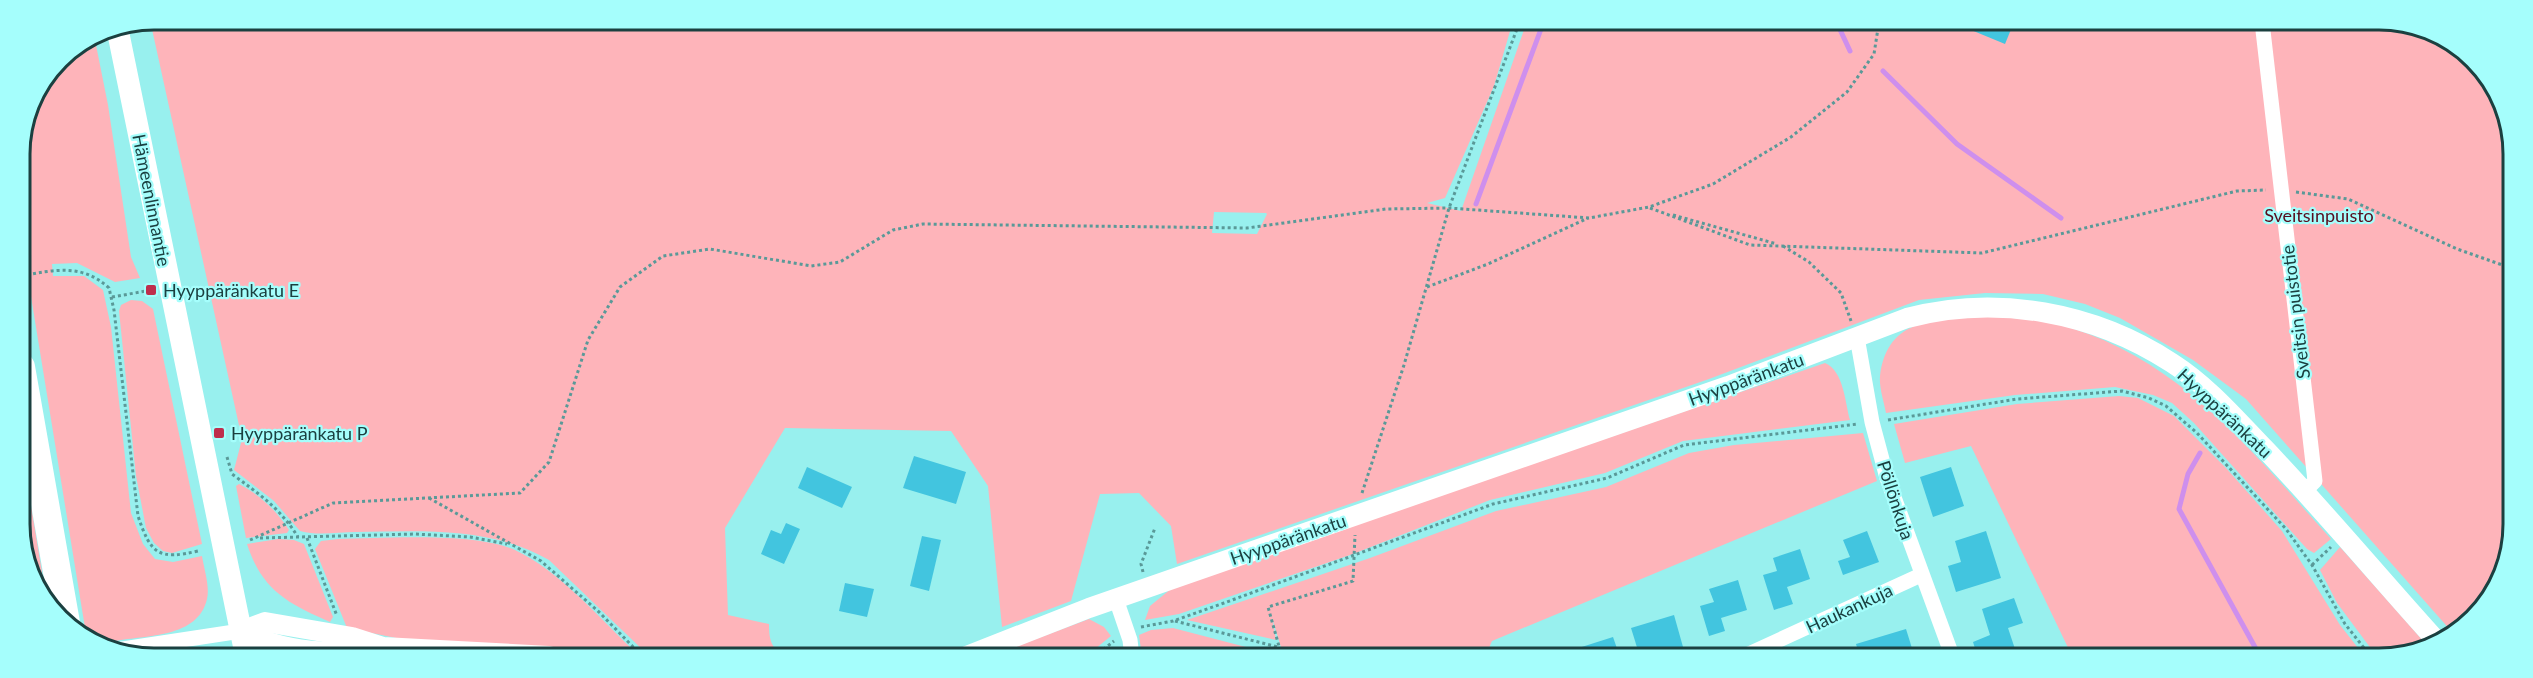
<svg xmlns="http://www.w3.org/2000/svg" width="2533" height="678" font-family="Lato,sans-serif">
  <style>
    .green { fill: #feb4ba; fill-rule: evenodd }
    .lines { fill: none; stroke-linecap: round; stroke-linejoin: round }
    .stream { stroke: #ce8fed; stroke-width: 5 }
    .building { fill: #42c5df }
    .path { stroke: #5a9998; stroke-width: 3; stroke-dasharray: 3 3; stroke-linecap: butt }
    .minor { stroke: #fff; stroke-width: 15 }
    .tertiary { stroke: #fff; stroke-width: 20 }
    .secondary { stroke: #fff; stroke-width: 22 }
    .motorway { stroke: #fff; stroke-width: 28 }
    .poi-dot { fill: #be2e4d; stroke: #a5fefc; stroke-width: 2 }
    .labels { text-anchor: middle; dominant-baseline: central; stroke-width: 4.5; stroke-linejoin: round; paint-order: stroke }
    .street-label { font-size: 18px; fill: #1b4040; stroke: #a5fefc }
    .park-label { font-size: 18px; fill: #570c1d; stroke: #a5fefc }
    .poi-label { font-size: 18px; fill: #1b4040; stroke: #a5fefc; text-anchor: start }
    .rim { fill: none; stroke: #1b4040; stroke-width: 3 }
  </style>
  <rect width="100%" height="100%" fill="#98f0ee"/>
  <g class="green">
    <path d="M150,20l1363,1 -19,65 -49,112 -18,5 34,8 66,-190 879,1 68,37 37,69v423l-43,74 -16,7 -206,-233 -53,-39 -73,-42 -35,-14 -42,-10 -58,-1 -66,7 -210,79 -532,185 -6,-38 -32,-33 -39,1 -29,107 -69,26 -14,-141 -37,-55 -166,-3 -60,100 3,87 41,9c0,16 2,22 14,33l-136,-3 -98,-94c-59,-34 -127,-29 -193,-28 -18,0 -38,4 -56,-1l-26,-30 -40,-31 8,-31zM1214,212l52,1 1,1 -10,20 -45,-1z"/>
    <path d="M94,35l14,70 23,152 9,21 -25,4 -38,-19 -25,1 1,12h31l19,14 8,37 20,186 12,31 12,15 18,3 29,-6c2,13 8,30 5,43 -9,39 -60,36 -92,42l1,9 -30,-16 -66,-405v-84l13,-50 26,-36z"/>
    <path d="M131,300l11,1 11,8 49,235 -30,9 -9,-2 -9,-8 -8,-15 -10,-52 -17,-165 2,-6z"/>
    <path d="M1985,316c29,2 58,3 86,12 113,35 184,127 260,211l-17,14 -7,-4 -113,-126 -22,-20 -19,-8 -38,-8 -100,8 -129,18c-2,-11 -7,-25 -6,-37 8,-61 57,-55 105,-60z"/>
    <path d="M1825,363c19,8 20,40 25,57l-167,21 -78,32 -115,27 -137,54 -174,60 -34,6 5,-14 22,-18z"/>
    <path d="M2119,396l19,2 36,18 52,52 56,63 58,94 26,33h-293l-102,-212 -66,17 -11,-39 123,-20z"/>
    <path d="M1863,433l14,48 -385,160 -7,16h-201l-12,-39 4,22 -89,-20 183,-62 126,-47 110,-24 83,-34 45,-8z"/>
    <path d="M22,451l21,127 2,16 -23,-43z"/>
    <path d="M239,484c21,11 37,26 50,46l-2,3 -41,5 -10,-52z"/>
    <path d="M278,539l16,1 10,4 29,73 -3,5c-43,-19 -68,-32 -83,-78z"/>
    <path d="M338,539c45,-1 138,-7 177,11 44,21 80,63 115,97l1,5 -230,-13 -54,-11 -32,-79 6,-8z"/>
    <path d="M2340,547l85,96 -37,15h-10l-41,-55 -17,-33z"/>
    <path d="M1089,619l15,8 7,9 -26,21h-97z"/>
    <path d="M1173,628l92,24 5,5h-46l-1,-5 -81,5 -3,-22 12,-5z"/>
  </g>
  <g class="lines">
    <g class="stream">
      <path d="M1836,21l14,30"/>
      <path d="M1883,71l74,73 104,74"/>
      <path d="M1476,204l68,-183"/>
      <path d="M2200,453l-12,21 -9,35 82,149"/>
    </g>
  </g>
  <g class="building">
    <path d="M1961,22h37l14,5 -7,17 -46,-19z"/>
    <path d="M914,456l52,16 -10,32 -53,-16z"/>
    <path d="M807,467l45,20 -10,21 -44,-20z"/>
    <path d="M1951,467l13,39 -31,11 -13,-40z"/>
    <path d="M786,523l14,6 -16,35 -23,-10 10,-24 10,4z"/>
    <path d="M1867,531l12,31 -36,13 -5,-14 12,-4 -7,-17z"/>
    <path d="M1986,531l15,47 -45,14 -8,-26 13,-4 -6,-21z"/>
    <path d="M922,536l19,4 -12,51 -19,-5z"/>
    <path d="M1800,549l10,30 -23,8 6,17 -19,6 -11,-35 14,-4 -4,-13z"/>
    <path d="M1738,580l9,30 -26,8 4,13 -16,5 -9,-30 14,-4 -5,-13z"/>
    <path d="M845,583l29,6 -7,28 -28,-6z"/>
    <path d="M2014,598l9,25 -15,5 8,24 -19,6h-19l-5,-16 17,-7 -8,-26z"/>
    <path d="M1674,615l9,32 -43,10 -9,-29z"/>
    <path d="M1906,629l9,29h-55l-4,-14z"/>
    <path d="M1613,637l7,20h-52l-2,-5z"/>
  </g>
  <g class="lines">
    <g class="path">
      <path d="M2296,192l52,7 109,50 54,19"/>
      <path d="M1650,208l100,37 232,8 255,-62 29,-1"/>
      <path d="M1673,215l104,29"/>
      <path d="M1783,246l26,16 32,31 10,28"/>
      <path d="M21,276c33,-6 61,-13 88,12l5,22 24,206c13,39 21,44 60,35"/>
      <path d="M1427,287l61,-23 100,-46"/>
      <path d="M112,297l40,-7"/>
      <path d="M1888,420l129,-21 105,-8 27,7 17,8 31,27 89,96 26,36 33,59 27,34"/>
      <path d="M227,457l5,17c27,20 48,34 66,63"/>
      <path d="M1362,493l42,-128 45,-157 71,-187"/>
      <path d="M429,498l112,63 58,51 43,44"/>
      <path d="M260,538l155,-4 55,3 37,7"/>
      <path d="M307,538l30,78"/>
      <path d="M250,540l83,-37 187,-10 29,-31 39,-122 32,-53 43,-31 47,-7 101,17 29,-4 53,-32 30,-6 324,4 139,-19 63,-1 140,10 60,-11 64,-23 78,-47 56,-45 27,-38 5,-32"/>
      <path d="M2312,565l19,-18"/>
      <path d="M1143,572l-2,-8 14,-36"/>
      <path d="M1175,621l103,26"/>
      <path d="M1141,627l32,-6 51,-18 269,-99 114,-26 77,-33 174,-21"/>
      <path d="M1106,647l4,10"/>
      <path d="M1094,657l20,-16"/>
      <path d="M1282,657l-14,-50 85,-26 2,-46"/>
    </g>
    <g class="minor">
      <path d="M2262,22l53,459 -10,10"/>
      <path d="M1857,337l15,85 15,56 66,180"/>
      <path d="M1116,599l14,41 2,17"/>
      <path d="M116,650l125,-19"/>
      <path d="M1740,658l181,-83"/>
    </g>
    <g class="tertiary">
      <path d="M241,631l24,-9 87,15 31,10 166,9"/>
      <path d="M241,631c45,22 91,25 140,16"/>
      <path d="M964,657l125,-49 639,-222 179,-68c90,-24 187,-6 265,45 36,23 64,56 93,86 59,62 113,127 170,190"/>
    </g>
    <path class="secondary" d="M117,27l129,629"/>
    <path class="motorway" d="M21,367l45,256"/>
  </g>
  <g class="poi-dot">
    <rect x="145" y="284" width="12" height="12" rx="3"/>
    <rect x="213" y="427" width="12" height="12" rx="3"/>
  </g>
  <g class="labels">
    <g class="street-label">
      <text transform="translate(152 200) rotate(79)">Hämeenlinnantie</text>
      <text transform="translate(2295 312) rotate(-97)">Sveitsin puistotie</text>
      <text transform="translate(1746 379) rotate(-20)">Hyyppäränkatu</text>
      <text transform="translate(2225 413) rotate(43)">Hyyppäränkatu</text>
      <text transform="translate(1896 500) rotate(72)">Pöllönkuja</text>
      <text transform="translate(1288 539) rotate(-19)">Hyyppäränkatu</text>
      <text transform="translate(1849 608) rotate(-25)">Haukankuja</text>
    </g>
    <g class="park-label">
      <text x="2319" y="215">Sveitsinpuisto</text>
    </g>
    <g class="poi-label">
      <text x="163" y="290">Hyyppäränkatu E</text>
      <text x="231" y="433">Hyyppäränkatu P</text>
    </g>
  </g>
  <path d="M0 0H2533V678H0ZM154 30H2379A124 124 0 0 1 2503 154V524A124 124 0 0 1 2379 648H154A124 124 0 0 1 30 524V154A124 124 0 0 1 154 30Z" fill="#a5fefc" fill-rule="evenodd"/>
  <path class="rim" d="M154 30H2379A124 124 0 0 1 2503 154V524A124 124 0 0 1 2379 648H154A124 124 0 0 1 30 524V154A124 124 0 0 1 154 30Z"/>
</svg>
